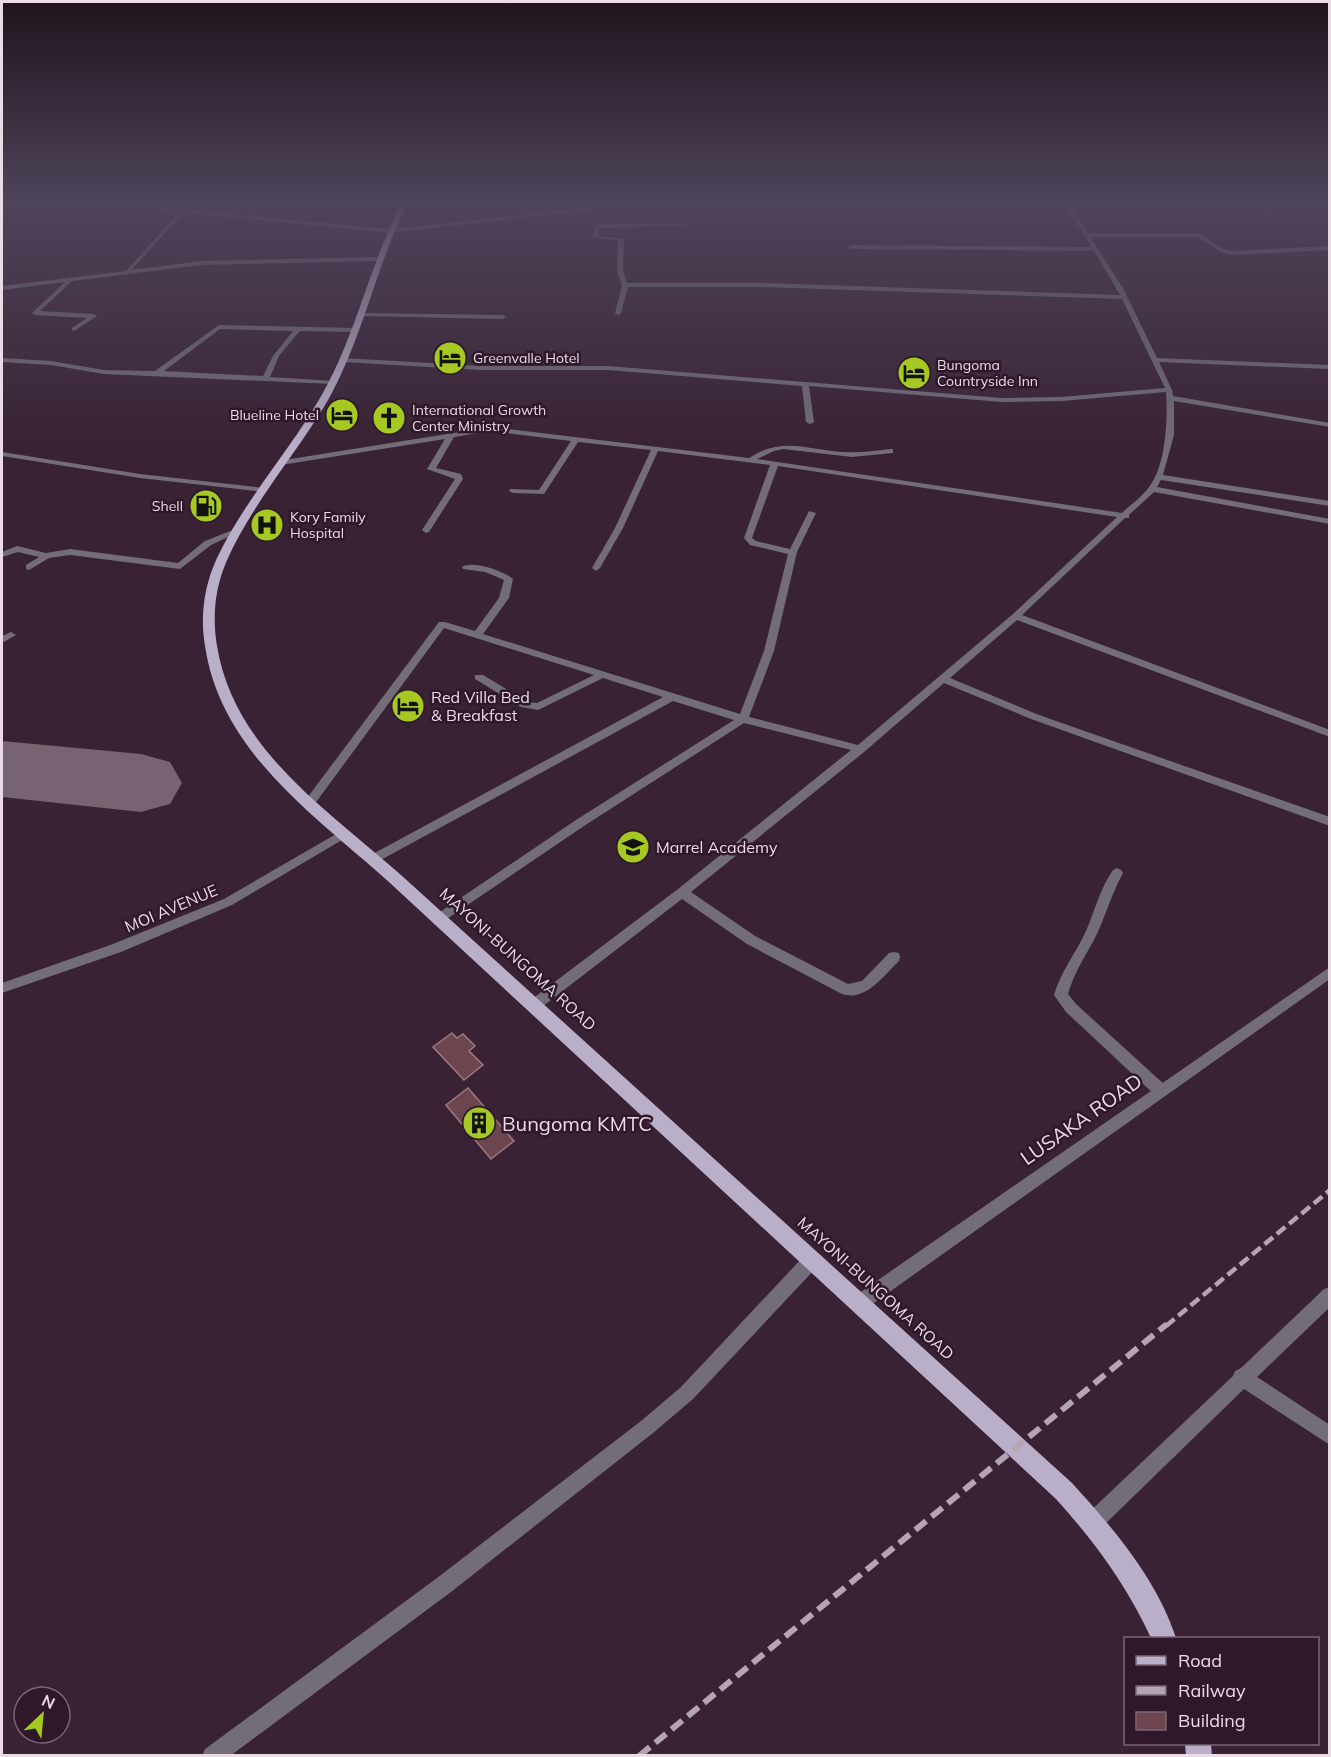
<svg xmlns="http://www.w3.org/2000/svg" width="1331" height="1757" font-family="Mulish,sans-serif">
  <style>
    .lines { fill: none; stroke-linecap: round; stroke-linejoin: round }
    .runway { fill: #776372; fill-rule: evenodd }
    .building { fill: #6d454e; stroke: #9c7980; stroke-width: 1.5 }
    .minor { fill: #726d79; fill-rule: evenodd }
    .tertiary { fill: #726d79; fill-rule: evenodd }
    .primary { fill: #baafc8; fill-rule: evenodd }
    .rail-far1 { stroke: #b5a4b1; stroke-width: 4.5; stroke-dasharray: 11 5; stroke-linecap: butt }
    .rail { stroke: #b5a4b1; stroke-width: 6; stroke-dasharray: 14 7; stroke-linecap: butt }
    .labels { text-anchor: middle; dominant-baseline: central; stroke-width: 5; stroke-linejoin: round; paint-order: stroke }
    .far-poi-label { font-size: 14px; fill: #eadbe6; stroke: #2e1829; text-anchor: start }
    .poi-label { font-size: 16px; fill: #eadbe6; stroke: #2e1829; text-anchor: start }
    .street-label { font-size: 16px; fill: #eadbe6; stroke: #2e1829 }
    .near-street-label { font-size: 20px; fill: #eadbe6; stroke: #2e1829 }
    .near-poi-label { font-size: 20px; fill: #eadbe6; stroke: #2e1829; text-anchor: start }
  </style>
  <rect width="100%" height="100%" fill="#392233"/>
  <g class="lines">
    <path class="runway" d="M2,741l139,13 29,8 12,21 -12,21 -29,8 -139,-15z"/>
  </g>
  <g class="building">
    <path d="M452,1033l5,5 6,-4 12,12 -6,5 14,14 -19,15 -31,-33z"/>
    <path d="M468,1088l46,53 -23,18 -45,-54z"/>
  </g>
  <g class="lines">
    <g class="minor">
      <path d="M116,202c14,0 55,9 64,7 7,-2 10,-7 18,-7l-12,8 204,19 214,-23 3,2 -217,25 -206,-20 -53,57 70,-9 177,-4 3,2 -3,2 -177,4 -129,16 -32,30 54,3 3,2 -23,15 -2,-1v-2l15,-10 -52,-3 -3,-2 33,-31 -63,8v-4l124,-15 52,-58z"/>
      <path d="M1063,202h6l19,31h110l27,17 7,1 98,-5v4l-98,5 -11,-3 -24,-15h-107l33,51 34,70 173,7v4l-171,-7 13,28 1,6 157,27v4l-156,-26v34l-11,40 167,26v5l-169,-26 -4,7 173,32v5l-176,-32 -25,23v3h-4l-103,97 308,115v7l-313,-117 -67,58 89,37 291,102v9l-299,-107 -87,-36 -80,69 -173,140 64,44 93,48 14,-3 27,-28 5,-1 5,1 1,4 -1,4c-15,14 -33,41 -57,33l-95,-50 -65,-45 -144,111 -5,2 -5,-2 -2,-4 2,-4 150,-113 173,-139 -107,-27 -160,103 -146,99 -4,-1 -2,-4 2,-4 142,-96 158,-100 -61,-19 -296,161h-8l-2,-3 2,-3 294,-159 -60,-19 -65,32 -17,-3 -46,-28v-4h8l45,27 9,1 57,-28 -150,-47 -130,177 -4,1 -6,-4 135,-180h6l30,9 24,-33 5,-18 -19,-8 -22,-3 -1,-2c10,-7 42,4 51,12l-4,19 -26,36 257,80 24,-63 24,-97 -38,-9 -6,-7 26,-73 -112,-14 -35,77 -23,40 -4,3 -4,-3 23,-40 36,-78 -73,-8 -34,52 -31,-1 -4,-2 1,-2 29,1 32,-49 -80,-10 -37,6 -18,31 25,6 2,5 -34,53 -3,1 -4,-3 33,-51 -28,-10 18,-30 -164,26h-3v-4l213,-34 258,31c33,-22 59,-8 94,-6 16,1 32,-1 47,-3h3v4l-41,4 -69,-8 -9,2 -17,8 365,54c8,-8 20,-16 27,-26 17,-21 19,-69 17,-95l-105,9 -59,1 -193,-16 5,36 -4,2 -4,-2 -4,-36 -194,-16h-127l-138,-8 -3,-2 3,-2 138,8h127l394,32 59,-1 104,-9 -43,-89 -361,-12h-133l-7,26 -3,2 -3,-2 7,-28 -5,-14 1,-31 -26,-3 3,-11 3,-2 88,-1 -2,3 -84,2 -2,8 26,3 -1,32 4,12h134l359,12 -26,-44 -243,-2 -3,-2 3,-2 241,2zM778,466l339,51 -104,97 -155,131 -109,-28 25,-66 23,-99 19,-39 -7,-2 -19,38 -34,-8 -4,-3z"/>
      <path d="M362,313l141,2 3,2 -3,2 -143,-3v-2z"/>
      <path d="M219,325l137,3 3,2 -3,2 -56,-1 -21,25 -9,21 65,4 1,1 -3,2 -229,-10 -53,-9 -49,-3v-4l49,3 53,9 51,1zM220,329l73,2 -20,25 -10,20 -99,-5z"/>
      <path d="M2,452l138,22 124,14 4,2 -4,2 -124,-14 -138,-22z"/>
      <path d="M230,531l7,2 -26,12 -31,24 -110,-14 -21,3 -20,12 -3,-1v-4l13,-8 -21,-5 -16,5v-5l15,-6 29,7 24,-4 108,14 27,-22z"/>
      <path d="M11,632l5,3 -14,8v-7z"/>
      <path d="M1117,868l4,2 2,3c-11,20 -17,41 -26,61 -10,20 -23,38 -29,60l8,10 89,81 2,5 -2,5 -5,1 -5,-1 -89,-83 -12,-17c7,-24 22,-42 32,-64 9,-21 14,-42 27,-61z"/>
      <path d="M810,1254l6,2 2,6 -2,6 -123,131 -40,34 -202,159 -221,164h-28l3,-7 232,-171 204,-157 40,-34 123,-131z"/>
      <path d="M1330,1287v20l-73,70 73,48v20l-86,-56 -144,140 -7,2 -7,-2 -2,-7 2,-7 147,-139 2,-5 6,-3 83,-79z"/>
    </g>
    <g class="tertiary">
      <path d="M343,830l4,1 2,3 -2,3 -115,68 -111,47 -119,41v-10l111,-39 111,-45z"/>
      <path d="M1330,967v12l-466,331 -6,2 -6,-2 -2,-6 2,-6z"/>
    </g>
    <g class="primary">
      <path d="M402,202h6c-32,64 -45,136 -80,198 -31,53 -74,101 -100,158 -13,28 -16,58 -11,88 17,104 111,164 184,229l671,608c41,45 85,96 104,155h-25c-24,-52 -56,-96 -95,-139l-666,-616c-74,-67 -169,-130 -185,-237 -5,-30 -1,-60 12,-88 27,-57 71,-105 103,-160 36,-61 49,-133 82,-196z"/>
      <path d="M1185,1744h26l1,12h-26z"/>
    </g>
    <path class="rail-far1" d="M1166,1326l164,-136"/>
    <path class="rail" d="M639,1756l528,-432"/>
  </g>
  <linearGradient id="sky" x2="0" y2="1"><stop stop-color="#1f131c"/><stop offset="0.45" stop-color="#4e445b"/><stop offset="1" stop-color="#4e445b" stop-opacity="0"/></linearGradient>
  <rect width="1331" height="448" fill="url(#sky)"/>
  <defs>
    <g id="hotel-disc" transform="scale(1.725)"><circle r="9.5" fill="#a5c823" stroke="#2e1829"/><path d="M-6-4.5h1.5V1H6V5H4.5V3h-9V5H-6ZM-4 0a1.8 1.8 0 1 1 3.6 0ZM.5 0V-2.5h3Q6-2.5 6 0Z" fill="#111"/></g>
    <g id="church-disc" transform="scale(1.725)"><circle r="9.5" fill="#a5c823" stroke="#2e1829"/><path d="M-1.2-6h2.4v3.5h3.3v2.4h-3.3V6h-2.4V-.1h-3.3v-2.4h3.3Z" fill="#111"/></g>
    <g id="fuel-disc" transform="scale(1.725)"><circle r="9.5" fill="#a5c823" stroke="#2e1829"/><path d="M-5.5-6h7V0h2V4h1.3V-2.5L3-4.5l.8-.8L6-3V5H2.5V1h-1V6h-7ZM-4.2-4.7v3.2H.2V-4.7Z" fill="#111"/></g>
    <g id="hospital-disc" transform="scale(1.725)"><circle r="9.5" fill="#a5c823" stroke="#2e1829"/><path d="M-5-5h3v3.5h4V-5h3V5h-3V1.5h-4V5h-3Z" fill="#111"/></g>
    <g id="school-disc" transform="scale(1.725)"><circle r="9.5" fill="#a5c823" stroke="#2e1829"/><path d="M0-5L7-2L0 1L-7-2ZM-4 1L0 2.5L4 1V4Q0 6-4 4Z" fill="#111"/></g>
    <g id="building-disc" transform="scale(1.725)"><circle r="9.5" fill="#a5c823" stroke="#2e1829"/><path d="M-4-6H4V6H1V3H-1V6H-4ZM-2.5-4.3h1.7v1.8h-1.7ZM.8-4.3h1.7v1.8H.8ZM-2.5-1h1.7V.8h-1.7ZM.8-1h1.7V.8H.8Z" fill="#111"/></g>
  </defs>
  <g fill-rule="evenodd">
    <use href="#hotel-disc" x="450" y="358"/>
    <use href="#hotel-disc" x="914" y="373"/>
    <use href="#hotel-disc" x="342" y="415"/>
    <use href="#church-disc" x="389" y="418"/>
    <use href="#fuel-disc" x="206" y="506"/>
    <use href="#hospital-disc" x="267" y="525"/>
    <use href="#hotel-disc" x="408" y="706"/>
    <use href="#school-disc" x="633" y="847"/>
    <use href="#building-disc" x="479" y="1123"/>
  </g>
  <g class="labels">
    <g class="far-poi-label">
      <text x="473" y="358">Greenvalle Hotel</text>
      <text x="937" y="365">Bungoma<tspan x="937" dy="16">Countryside Inn</tspan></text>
      <text x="412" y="410">International Growth<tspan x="412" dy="16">Center Ministry</tspan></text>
      <text x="319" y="415" text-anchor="end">Blueline Hotel</text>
      <text x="183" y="506" text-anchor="end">Shell</text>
      <text x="290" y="517">Kory Family<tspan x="290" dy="16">Hospital</tspan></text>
    </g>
    <g class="poi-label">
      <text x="431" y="697">Red Villa Bed<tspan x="431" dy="18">&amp; Breakfast</tspan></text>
      <text x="656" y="847">Marrel Academy</text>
    </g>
    <g class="street-label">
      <text transform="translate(171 908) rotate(-23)">MOI AVENUE</text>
      <text transform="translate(518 959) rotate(42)">MAYONI-BUNGOMA ROAD</text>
      <text transform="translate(876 1288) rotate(42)">MAYONI-BUNGOMA ROAD</text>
    </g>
    <g class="near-street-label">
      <text transform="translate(1081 1119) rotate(-35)">LUSAKA ROAD</text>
    </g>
    <g class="near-poi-label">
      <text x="502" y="1123">Bungoma KMTC</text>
    </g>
  </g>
  <rect width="1331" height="1757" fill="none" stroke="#eadbe6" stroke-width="6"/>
  <rect x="1124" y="1637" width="195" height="108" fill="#2e1829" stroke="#796675" stroke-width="1.5"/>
  <rect x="1136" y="1656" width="30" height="9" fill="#baafc8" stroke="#796675" stroke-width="1.5"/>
  <text x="1178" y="1667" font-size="18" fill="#eadbe6">Road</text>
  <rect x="1136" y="1686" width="30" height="9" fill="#b5a4b1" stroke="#796675" stroke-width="1.5"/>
  <text x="1178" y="1697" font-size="18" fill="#eadbe6">Railway</text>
  <rect x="1136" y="1712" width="30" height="18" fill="#6d454e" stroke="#796675" stroke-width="1.5"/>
  <text x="1178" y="1727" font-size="18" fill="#eadbe6">Building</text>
  <g transform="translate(42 1715) rotate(26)"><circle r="28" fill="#2e1829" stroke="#796675" stroke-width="1.5"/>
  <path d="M0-4.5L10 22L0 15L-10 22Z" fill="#a5c823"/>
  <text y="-9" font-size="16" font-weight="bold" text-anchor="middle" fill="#eadbe6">N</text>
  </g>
</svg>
